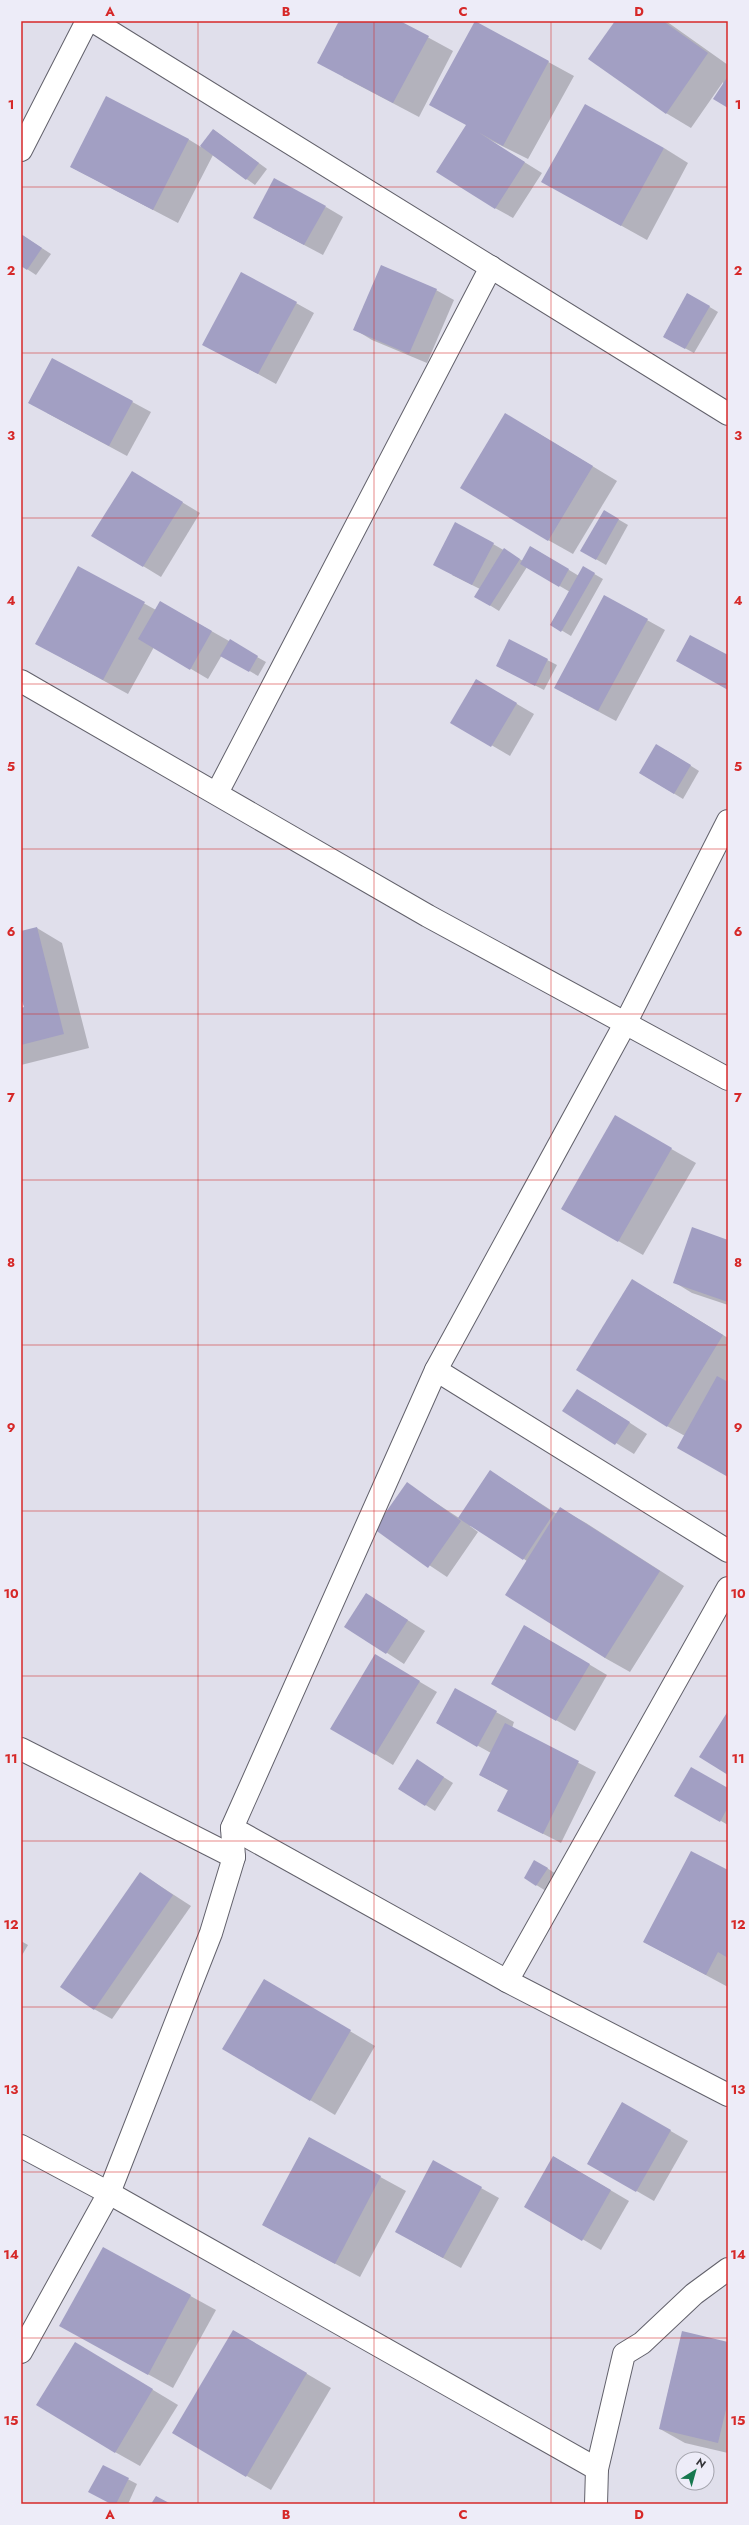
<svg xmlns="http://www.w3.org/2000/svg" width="749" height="2525" font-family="Jost,sans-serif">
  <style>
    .shadow { fill: #0003 }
    .building { fill: #a29fc3 }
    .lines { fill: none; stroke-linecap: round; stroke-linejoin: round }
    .minor-casing { stroke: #62616b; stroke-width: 24 }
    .minor { stroke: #fff; stroke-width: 22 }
    .grid { fill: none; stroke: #d62828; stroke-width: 1; stroke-opacity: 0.55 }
    .neatline { fill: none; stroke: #d62828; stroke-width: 1.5 }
    .grid-label { font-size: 13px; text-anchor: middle; font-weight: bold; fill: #d62828 }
  </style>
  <rect width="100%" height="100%" fill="#e0dfeb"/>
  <g class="shadow">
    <path d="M340,21h58l55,30 -34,66 -76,-40z"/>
    <path d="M616,21h50l62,44v42l-5,-25 -32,46 -25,-15z"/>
    <path d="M475,22l99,54 -46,83 -46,-23 60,37 -29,45 -18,-10 -28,-83z"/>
    <path d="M214,130l53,39 -12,16 -42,-30 -35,68 -107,-56 117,-28 13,8z"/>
    <path d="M664,148l24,15 -41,77 -79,-44z"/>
    <path d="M326,207l17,10 -20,38 -51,-27z"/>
    <path d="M22,235l29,19 -15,21 -15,-10z"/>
    <path d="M436,290l18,10 -27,63 -55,-23 -18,-11z"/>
    <path d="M688,294l30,18 -24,41 -30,-16z"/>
    <path d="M296,303l18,10 -38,71 -54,-30z"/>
    <path d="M52,359l99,53 -24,44 -80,-43z"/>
    <path d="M531,429l86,52 -44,73 -25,-14z"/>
    <path d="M150,483l50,30 -39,64 -18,-11z"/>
    <path d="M604,511l24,14 -22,40 -24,-14z"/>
    <path d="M493,544l30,17 8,-14 48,29 5,-8 19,11 -32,57 -20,-12 19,-32 -43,-25 -28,44 -24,-15 5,-7 -28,-14z"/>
    <path d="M78,567l78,43 4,-8 106,60 -8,14 -36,-21 -14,24 -54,-32 -26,47 -66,-36z"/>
    <path d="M647,620l18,10 -49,91 -43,-23z"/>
    <path d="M510,641l47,24 -13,25 -47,-24z"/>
    <path d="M476,680l58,34 -24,42 -58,-34z"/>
    <path d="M666,750l33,21 -16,28 -43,-26z"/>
    <path d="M37,928l25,15 27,105 -68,17v-56l4,-1 -4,-13v-63z"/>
    <path d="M615,1117l81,46 -53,92 -81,-46z"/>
    <path d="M728,1241v64l-36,-12 -18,-11z"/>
    <path d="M658,1295l70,43v138l-43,-40 -18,-10z"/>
    <path d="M595,1400l52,34 -13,20 -70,-43z"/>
    <path d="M490,1471l67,43 4,-5 25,14 98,63 -54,86 -25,-14 -78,-97 -56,-36 -1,1 8,6 -31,45 -72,-48 32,-45 52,34z"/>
    <path d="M366,1594l59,37 -21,33 -58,-38z"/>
    <path d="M525,1626l82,49 -32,56 -83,-48z"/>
    <path d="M393,1666l44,26 -44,73 -61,-37z"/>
    <path d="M456,1690l58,32 -2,6 84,44 -35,71 -62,-32 10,-20 -29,-16 11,-22 -54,-30z"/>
    <path d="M426,1766l27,17 -18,28 -36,-23z"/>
    <path d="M728,1789v36l-52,-30z"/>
    <path d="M544,1866l12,8 -10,17 -21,-13z"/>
    <path d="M728,1872v115l-84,-45z"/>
    <path d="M140,1873l51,33 -79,113 -18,-10z"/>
    <path d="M21,1941l7,4 -7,12z"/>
    <path d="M264,1980l111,66 -40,69 -25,-15z"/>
    <path d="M622,2103l66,38 -34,60 -66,-38z"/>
    <path d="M309,2138l97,53 -46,86 -97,-52z"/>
    <path d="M554,2157l75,44 -28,49 -75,-44z"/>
    <path d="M481,2188l18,10 -38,70 -47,-26z"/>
    <path d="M103,2248l113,62 -43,78 -87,-48z"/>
    <path d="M234,2331l97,57 -60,102 -98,-57z"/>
    <path d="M728,2343v110l-43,-10 -25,-14z"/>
    <path d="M100,2358l78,47 -38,61 -25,-14z"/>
    <path d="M103,2466l34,18 -9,20h-16z"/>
  </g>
  <g class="building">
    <path d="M339,21h61l29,15 -36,67 -76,-40z"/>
    <path d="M475,21l74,40 -46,85 -25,-14 47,30 -30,47 -59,-37 30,-47 -37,-20z"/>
    <path d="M615,21h48l45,32 -42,61 -78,-55z"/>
    <path d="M728,76v32l-15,-9z"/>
    <path d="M106,96l83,43 -36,71 -83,-43z"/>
    <path d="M585,104l79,44 -43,78 -80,-44z"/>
    <path d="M213,129l46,34 -13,17 -46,-34z"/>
    <path d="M274,178l52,28 -22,39 -51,-27z"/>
    <path d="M21,234l21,14 -15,22 -6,-4z"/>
    <path d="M381,265l56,24 -28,65 -56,-24z"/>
    <path d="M241,272l56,30 -39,72 -56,-29z"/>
    <path d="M687,293l23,13 -25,43 -22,-12z"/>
    <path d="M52,358l81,43 -24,45 -81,-43z"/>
    <path d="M505,413l88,53 -45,75 -88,-53z"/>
    <path d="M132,471l51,31 -40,65 -52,-31z"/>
    <path d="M604,510l15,9 -23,41 -16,-9z"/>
    <path d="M455,522l39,21 -22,42 -39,-20z"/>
    <path d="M530,546l39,23 -10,18 -39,-23z"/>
    <path d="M504,548l16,11 -30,47 -16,-9z"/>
    <path d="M78,566l67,36 -42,78 -68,-36z"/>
    <path d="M583,566l12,7 -34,59 -11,-7z"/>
    <path d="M604,595l44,24 -50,92 -44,-23z"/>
    <path d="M160,601l52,30 -22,39 -52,-31z"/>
    <path d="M690,635l38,20v35l-52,-29z"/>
    <path d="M230,639l28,17 -9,16 -29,-16z"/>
    <path d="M509,639l39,20 -13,27 -39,-20z"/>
    <path d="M476,679l41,24 -26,44 -41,-24z"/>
    <path d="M656,744l35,21 -17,29 -35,-21z"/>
    <path d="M37,927l27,107 -43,11v-37l3,-1 -3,-9v-67z"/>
    <path d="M615,1115l57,33 -54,94 -57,-33z"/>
    <path d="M692,1227l36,13v62l-55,-19z"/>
    <path d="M632,1279l91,56 -56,92 -91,-57z"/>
    <path d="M717,1376l11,6v95l-51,-29z"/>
    <path d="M577,1389l53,33 -15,23 -53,-34z"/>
    <path d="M490,1470l64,43 -31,47 -65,-42z"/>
    <path d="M407,1482l54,39 -33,47 -54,-39z"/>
    <path d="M560,1507l100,64 -55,87 -100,-63z"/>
    <path d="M366,1593l42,27 -22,34 -42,-27z"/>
    <path d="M524,1625l66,39 -34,57 -65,-37z"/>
    <path d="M375,1654l45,27 -45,74 -45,-26z"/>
    <path d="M455,1688l42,23 -20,36 -41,-24z"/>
    <path d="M728,1711v64l-29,-18z"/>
    <path d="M505,1723l74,38 -36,73 -46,-23 11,-21 -29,-15z"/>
    <path d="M417,1759l27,18 -19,29 -27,-17z"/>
    <path d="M691,1767l37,21v19l-8,15 -46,-26z"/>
    <path d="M691,1851l37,19v88l-10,-6 -12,23 -63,-33z"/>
    <path d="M534,1860l14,8 -12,18 -12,-8z"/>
    <path d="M140,1872l33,23 -79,115 -34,-23z"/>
    <path d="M264,1979l87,51 -41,71 -88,-52z"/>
    <path d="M622,2102l49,28 -35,62 -49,-28z"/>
    <path d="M309,2137l72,39 -46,88 -73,-39z"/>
    <path d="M553,2156l58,34 -29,51 -58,-34z"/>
    <path d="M433,2160l49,27 -39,71 -48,-26z"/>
    <path d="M103,2247l88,48 -43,80 -89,-49z"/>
    <path d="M233,2330l74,43 -61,104 -74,-44z"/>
    <path d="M682,2331l46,11v59l-10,42 -59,-14z"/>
    <path d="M75,2342l78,47 -38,64 -79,-48z"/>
    <path d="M103,2465l26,13 -13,26h-5l-23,-12z"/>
    <path d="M156,2496l15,8h-20z"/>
  </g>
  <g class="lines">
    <g class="minor-casing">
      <g id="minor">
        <path d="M93,21l635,393"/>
        <path d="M21,150l66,-129"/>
        <path d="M21,681l407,235 300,163"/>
        <path d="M217,793l274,-526"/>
        <path d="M436,1370l292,181"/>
        <path d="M21,1749l213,108"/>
        <path d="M232,1828l275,153 221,114"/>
        <path d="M507,1981l221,-393"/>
        <path d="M21,2146l88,47 488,276 -1,35"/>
        <path d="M21,2352l88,-159 102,-260 23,-76 -2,-29 204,-458 190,-348 102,-201"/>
        <path d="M597,2469l27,-115 18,-11 52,-49 34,-25"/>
      </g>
    </g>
    <use href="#minor" class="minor"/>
  </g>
  <path class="grid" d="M198,21v2483M374,21v2483M551,21v2483M21,187h707M21,353h707M21,518h707M21,684h707M21,849h707M21,1014h707M21,1180h707M21,1345h707M21,1511h707M21,1676h707M21,1841h707M21,2007h707M21,2172h707M21,2338h707"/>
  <rect width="749" height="2525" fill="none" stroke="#edecf8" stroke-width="44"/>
  <g transform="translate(695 2471) rotate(37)"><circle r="19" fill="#edecf8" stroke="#a3a3ac"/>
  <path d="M0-3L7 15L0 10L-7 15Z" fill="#17784f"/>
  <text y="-6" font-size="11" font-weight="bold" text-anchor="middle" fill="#353539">N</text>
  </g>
  <rect x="22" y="22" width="705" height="2481" class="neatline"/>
  <g class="grid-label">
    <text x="110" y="16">A</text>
    <text x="286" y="16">B</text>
    <text x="463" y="16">C</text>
    <text x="639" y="16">D</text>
    <text x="11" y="109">1</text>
    <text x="738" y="109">1</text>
    <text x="11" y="275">2</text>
    <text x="738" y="275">2</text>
    <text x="11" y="440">3</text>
    <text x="738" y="440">3</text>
    <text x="11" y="605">4</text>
    <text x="738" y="605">4</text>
    <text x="11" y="771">5</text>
    <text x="738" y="771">5</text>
    <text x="11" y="936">6</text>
    <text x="738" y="936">6</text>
    <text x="11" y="1102">7</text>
    <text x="738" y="1102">7</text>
    <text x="11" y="1267">8</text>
    <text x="738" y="1267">8</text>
    <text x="11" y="1432">9</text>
    <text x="738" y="1432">9</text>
    <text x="11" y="1598">10</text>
    <text x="738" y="1598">10</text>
    <text x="11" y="1763">11</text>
    <text x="738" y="1763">11</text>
    <text x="11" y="1929">12</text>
    <text x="738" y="1929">12</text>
    <text x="11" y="2094">13</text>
    <text x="738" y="2094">13</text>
    <text x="11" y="2259">14</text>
    <text x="738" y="2259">14</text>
    <text x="11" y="2425">15</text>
    <text x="738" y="2425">15</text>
    <text x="110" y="2519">A</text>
    <text x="286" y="2519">B</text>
    <text x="463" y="2519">C</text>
    <text x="639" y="2519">D</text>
  </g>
</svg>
